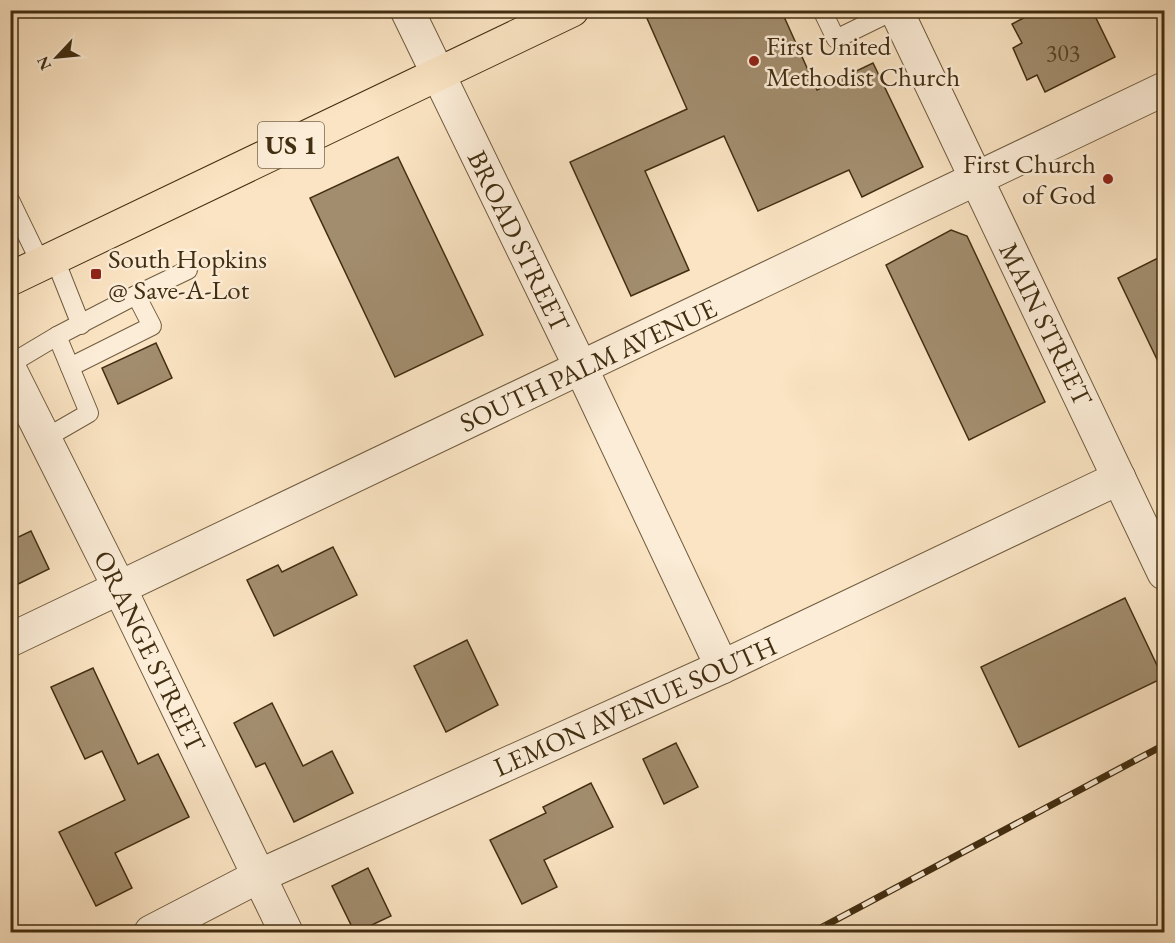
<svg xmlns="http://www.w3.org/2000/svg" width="1175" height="943" font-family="'EB Garamond',serif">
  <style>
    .building { fill: #a28d6e; stroke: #422e11; stroke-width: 1.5 }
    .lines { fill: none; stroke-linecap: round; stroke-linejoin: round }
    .service-casing { stroke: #705c3e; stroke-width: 20 }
    .minor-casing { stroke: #705c3e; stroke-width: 35 }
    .tertiary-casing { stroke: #705c3e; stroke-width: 35 }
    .primary-casing { stroke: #422e11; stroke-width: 35 }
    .service { stroke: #fcedd8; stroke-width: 18 }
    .minor { stroke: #fcedd8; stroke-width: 33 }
    .tertiary { stroke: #fcedd8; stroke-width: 33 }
    .primary { stroke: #fbe4c3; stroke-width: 33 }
    .rail-casing { stroke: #422e11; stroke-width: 7 }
    .rail { stroke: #fcedd8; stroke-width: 4.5; stroke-dasharray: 14; stroke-linecap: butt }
    .poi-dot { fill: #8f2418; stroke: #fcedd8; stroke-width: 2 }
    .labels { text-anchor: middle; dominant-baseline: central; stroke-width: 5; stroke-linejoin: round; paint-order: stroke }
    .number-label { font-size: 24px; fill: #5a4628 }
    .shield { fill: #fcedd8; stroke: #7a674d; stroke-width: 1.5 }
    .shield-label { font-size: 26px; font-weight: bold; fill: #422e11 }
    .poi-label { font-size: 27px; fill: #422e11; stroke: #fcedd8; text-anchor: start }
    .street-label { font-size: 27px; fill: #422e11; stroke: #fcedd8 }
  </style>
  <rect width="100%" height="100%" fill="#fbe4c3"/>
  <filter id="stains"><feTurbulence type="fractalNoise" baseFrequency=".00333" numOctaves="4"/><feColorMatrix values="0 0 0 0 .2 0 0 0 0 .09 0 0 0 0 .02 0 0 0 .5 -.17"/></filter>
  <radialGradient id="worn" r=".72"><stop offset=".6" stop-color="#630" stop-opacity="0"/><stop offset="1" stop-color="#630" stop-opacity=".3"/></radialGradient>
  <g class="building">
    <path d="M658,10h123l36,80 56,-27 50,104 -61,30 -13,-27 -91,41 -34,-75 -79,35 44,99 -58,26 -61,-134 117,-53 -41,-93z"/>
    <path d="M1039,10h53l23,47 -70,35 -8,-17 -10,5 -14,-32 9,-5 -10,-19z"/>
    <path d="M398,157l85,178 -88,42 -85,-179z"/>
    <path d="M951,230l16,6 78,166 -76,38 -83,-175z"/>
    <path d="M1164,255v119l-46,-96z"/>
    <path d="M156,343l16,35 -54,26 -16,-36z"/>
    <path d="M31,531l18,38 -39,19v-47z"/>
    <path d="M333,547l24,48 -83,41 -27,-56 31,-15 4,7z"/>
    <path d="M1125,598l38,80 -144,69 -38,-80z"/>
    <path d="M467,640l31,65 -52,27 -32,-66z"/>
    <path d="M93,668l45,96 20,-10 31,63 -74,36 17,35 -36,18 -37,-74 66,-32 -23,-49 -17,8 -34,-72z"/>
    <path d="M272,703l31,63 29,-15 21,42 -59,29 -29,-59 -9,4 -22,-44z"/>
    <path d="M676,743l22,44 -34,17 -21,-45z"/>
    <path d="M591,783l22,44 -69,33 13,27 -35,17 -32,-64 56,-27 -3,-6z"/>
    <path d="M368,868l23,48 -36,17 -23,-47z"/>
  </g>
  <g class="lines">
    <g class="service-casing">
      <g id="service">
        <path d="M822,10l14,29 59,-29"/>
        <path d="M10,200l31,64"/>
        <path d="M54,257l27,68"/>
        <path d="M10,364l47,-28"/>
        <path d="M70,367l82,-41 -16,-31 52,-25"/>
        <path d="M44,439l45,-26 -32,-77 79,-41"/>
      </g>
    </g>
    <g class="minor-casing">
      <g id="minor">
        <path d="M407,10l174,358 141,299"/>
        <path d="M10,370l109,217 167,345"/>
        <path d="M10,640l1154,-551"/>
        <path d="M151,932l108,-56 463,-209 397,-189"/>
      </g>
    </g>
    <g class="tertiary-casing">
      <path id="tertiary" d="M896,10l268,563"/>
    </g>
    <g class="primary-casing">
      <path id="primary" d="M10,279l562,-269"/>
    </g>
    <use href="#service" class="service"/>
    <use href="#minor" class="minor"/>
    <use href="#tertiary" class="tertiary"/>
    <use href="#primary" class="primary"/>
    <g class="rail-casing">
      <path id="rail" d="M813,932l351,-187"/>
    </g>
    <use href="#rail" class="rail"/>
  </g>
  <g class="poi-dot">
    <circle cx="754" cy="61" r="6"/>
    <circle cx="1108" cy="179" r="6"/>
    <rect x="90" y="268" width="12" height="12" rx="3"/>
  </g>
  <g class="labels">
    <g class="number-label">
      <text x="1063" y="52">303</text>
    </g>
    <rect class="shield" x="258" y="122" width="66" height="46" rx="4.5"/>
    <g class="shield-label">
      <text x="291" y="145">US 1</text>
    </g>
    <g class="poi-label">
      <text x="766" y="45">First United<tspan x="766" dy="31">Methodist Church</tspan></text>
      <text x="1096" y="163" text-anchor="end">First Church<tspan x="1096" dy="31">of God</tspan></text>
      <text x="108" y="258">South Hopkins<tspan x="108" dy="31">@ Save-A-Lot</tspan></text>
    </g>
    <g class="street-label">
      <text transform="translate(519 241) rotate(64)">BROAD STREET</text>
      <text transform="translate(1046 324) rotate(64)">MAIN STREET</text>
      <text transform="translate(588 365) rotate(-25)">SOUTH PALM AVENUE</text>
      <text transform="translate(150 651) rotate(64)">ORANGE STREET</text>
      <text transform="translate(635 706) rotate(-24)">LEMON AVENUE SOUTH</text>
    </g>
  </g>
  <rect width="1175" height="943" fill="none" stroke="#fbe4c3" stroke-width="36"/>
  <rect x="12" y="12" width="1151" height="919" fill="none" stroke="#422e11" stroke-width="3"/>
  <rect x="18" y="18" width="1139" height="907" fill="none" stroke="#422e11" stroke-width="1.5"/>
  <g transform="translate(57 57) rotate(244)" stroke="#fcedd8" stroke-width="4.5" paint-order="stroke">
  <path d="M0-4.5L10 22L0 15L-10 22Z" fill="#422e11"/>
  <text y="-9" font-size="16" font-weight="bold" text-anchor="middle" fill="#422e11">N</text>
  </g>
  <rect width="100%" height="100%" filter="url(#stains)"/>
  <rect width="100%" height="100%" fill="url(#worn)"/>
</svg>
